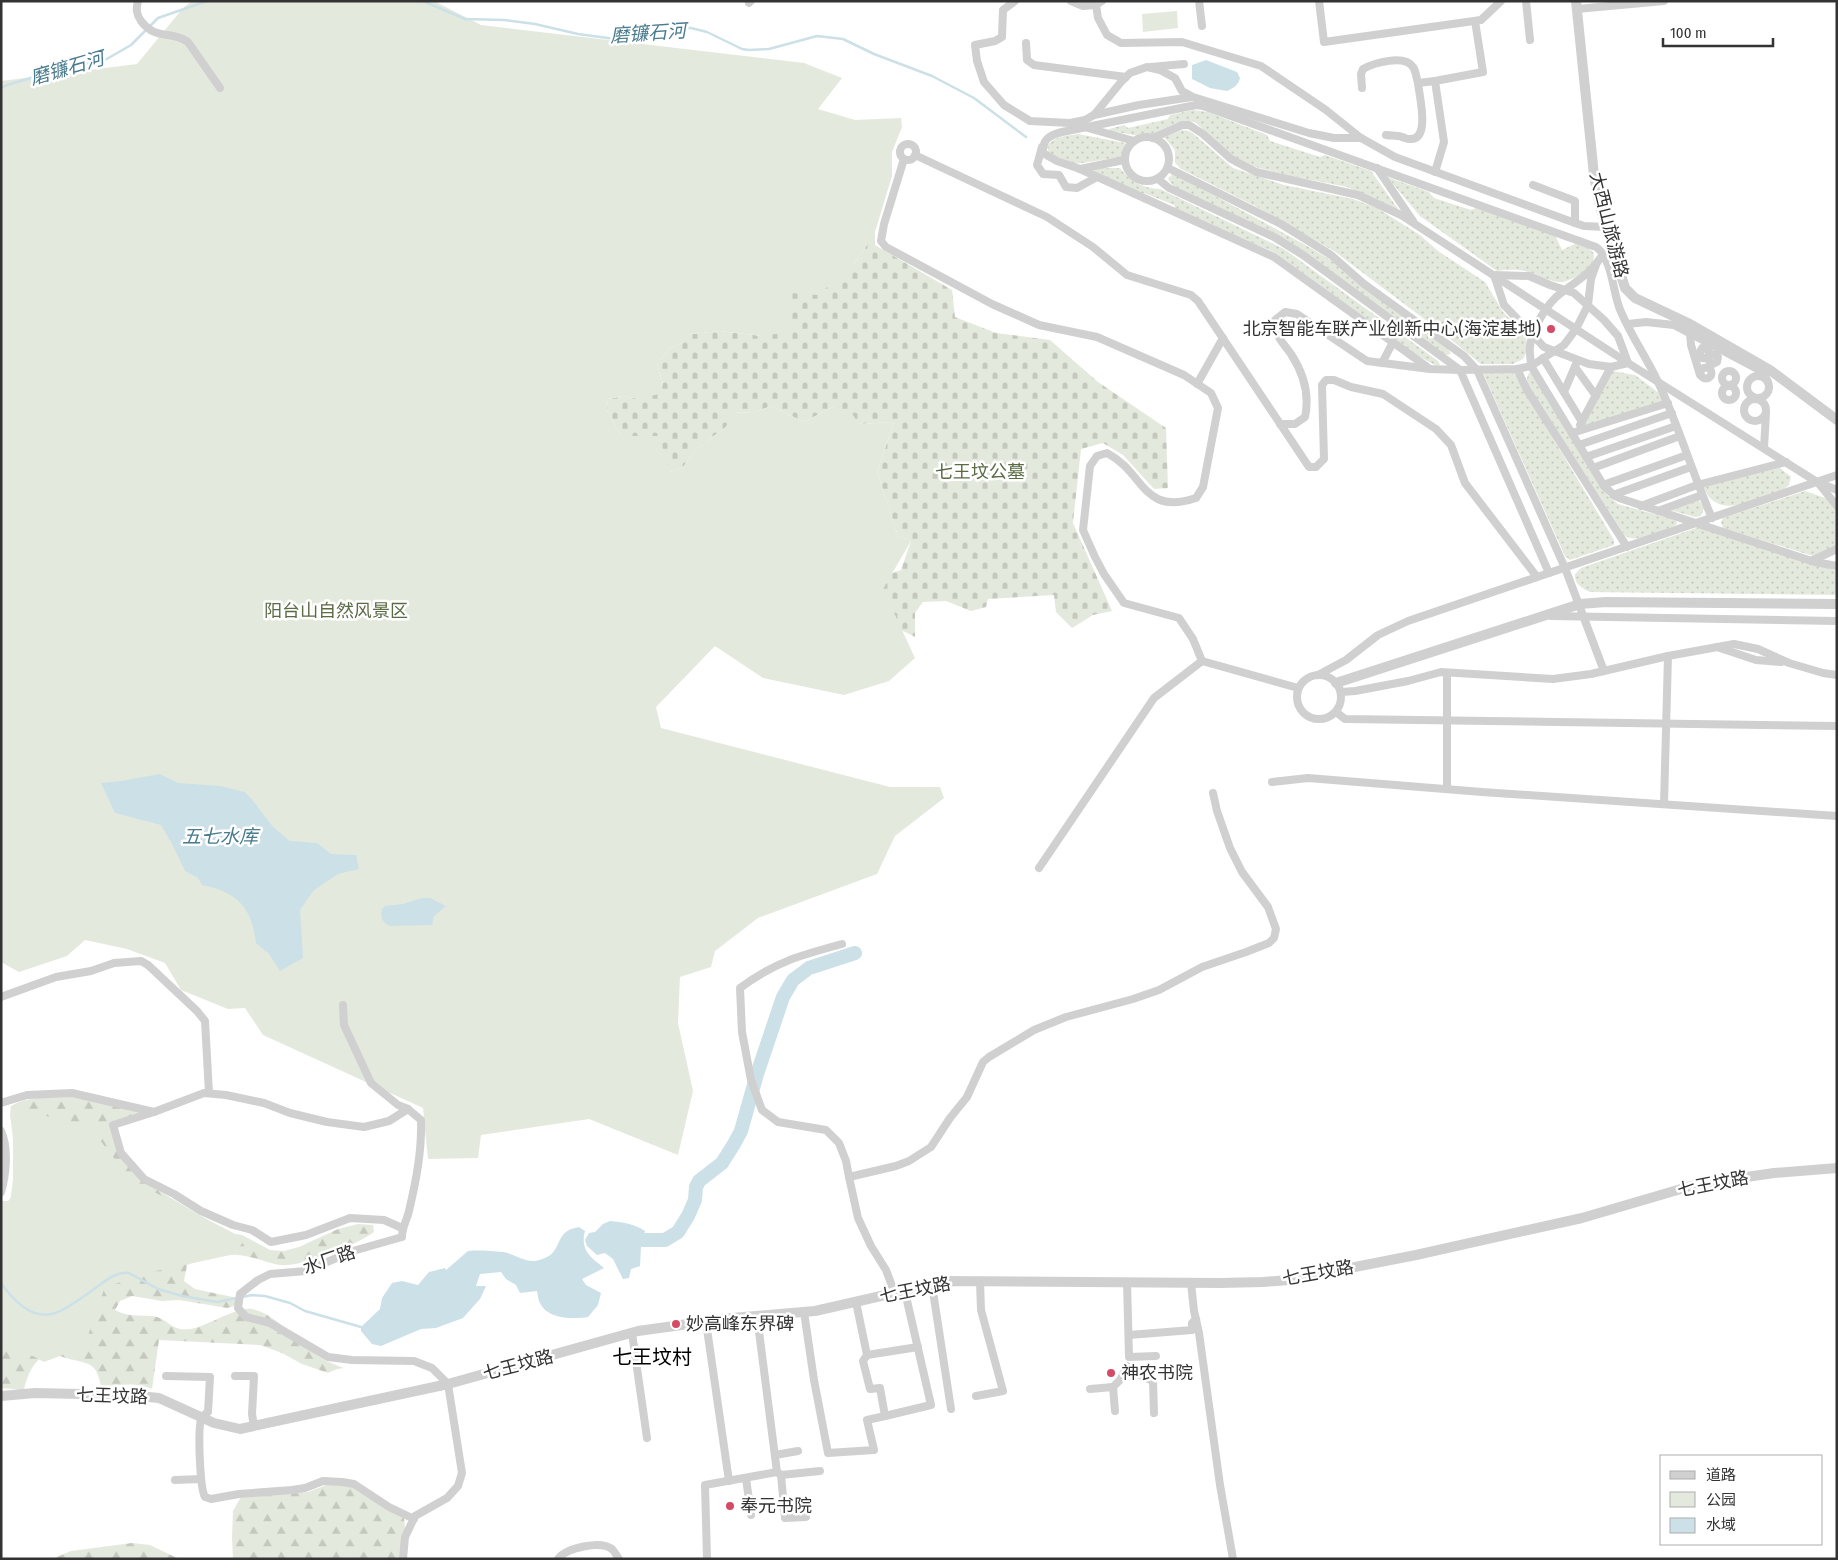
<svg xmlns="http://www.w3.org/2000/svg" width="1838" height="1560" font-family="'Fira Sans Condensed','Noto Sans SC',sans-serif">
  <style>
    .grass { fill: url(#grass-dots) }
    .forest { fill: url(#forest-firs) }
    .cemetery { fill: url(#cemetery-stones) }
    .park { fill: #e4e9dd }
    .water { fill: #cce0e7 }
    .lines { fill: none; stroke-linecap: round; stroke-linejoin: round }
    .stream { stroke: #cce0e7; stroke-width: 2.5 }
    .river { stroke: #cce0e7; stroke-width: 14 }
    .minor { stroke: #d0d0d0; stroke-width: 8 }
    .tertiary { stroke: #d0d0d0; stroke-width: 10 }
    .poi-dot { fill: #d54a64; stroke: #fff; stroke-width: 2 }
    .labels { text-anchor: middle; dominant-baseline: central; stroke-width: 5; stroke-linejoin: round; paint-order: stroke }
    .street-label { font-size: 18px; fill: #333; stroke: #fff }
    .poi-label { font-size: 18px; fill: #333; stroke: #fff; text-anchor: start }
    .park-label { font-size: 18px; fill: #5b6b44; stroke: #fff }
    .water-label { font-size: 19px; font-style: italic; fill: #487b8e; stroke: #fff }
    .quarter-label { font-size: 20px; fill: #000; stroke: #fff }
  </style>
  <defs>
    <pattern id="grass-dots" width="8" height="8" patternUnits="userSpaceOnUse" patternTransform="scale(1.25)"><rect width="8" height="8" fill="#e4e9dd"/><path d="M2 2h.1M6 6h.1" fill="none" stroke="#c4c8be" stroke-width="1.8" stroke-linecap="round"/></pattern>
    <pattern id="forest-firs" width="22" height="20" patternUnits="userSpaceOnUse" patternTransform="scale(1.25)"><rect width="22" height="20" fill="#e4e9dd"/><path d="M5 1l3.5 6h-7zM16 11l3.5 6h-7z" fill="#c4c8be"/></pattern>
    <pattern id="cemetery-stones" width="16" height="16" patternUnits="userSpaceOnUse" patternTransform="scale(1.25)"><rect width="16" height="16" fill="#e4e9dd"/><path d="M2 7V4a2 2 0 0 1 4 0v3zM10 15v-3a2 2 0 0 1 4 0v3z" fill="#c4c8be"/></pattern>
  </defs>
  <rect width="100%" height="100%" fill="#fff"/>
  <g class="grass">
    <path d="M1193,110l15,2 59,23 3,6 50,16 5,-2 46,16 27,38 -51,-22 -61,-12 -34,-9 -19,-8 -38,-36 -8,-1 -11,2 -24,11 -13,2 -28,-5 -2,-2 15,-4 4,3 40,-9 2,-4z"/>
    <path d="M1182,130l7,1 6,4 38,33 51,17 69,14 24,9 43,27 18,16 47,31 18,30 22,22 2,9 -1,10 -3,6 -10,5h-32l-37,-30 -110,-83 -77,-44 -76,-38 -6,-6v-13l-11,-13z"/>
    <path d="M1078,134l47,9 -3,14 -47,7 -26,-11 -2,-7c7,-10 20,-10 31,-12z"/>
    <path d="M1100,168h20c11,14 22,20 40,21l124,60 154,112 2,4h-5l-19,-10 -142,-103 -98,-41 -2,-6 -30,-12 -5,2 -46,-22 2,-4z"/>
    <path d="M1173,173l136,74 30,18 109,83 3,6 -5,1 -174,-122 -98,-46 -6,-8z"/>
    <path d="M1387,177l42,15 5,6 37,12 5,-2 79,27 7,15 15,-7c6,3 18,6 17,14 0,12 -24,26 -36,25 -9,-1 -17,-6 -26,-9 -11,-4 -23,-4 -35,-2l-77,-55z"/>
    <path d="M1531,371l77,125 10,8 57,16 2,2 -1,3c-12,5 -39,19 -51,11l-97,-151c-2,-6 -1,-10 3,-14z"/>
    <path d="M1613,371l22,4 24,18 4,8 -80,26z"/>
    <path d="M1483,373h31l100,167v5l-44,15 -5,-4z"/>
    <path d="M1780,468l11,9 -2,8 -5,4c-25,9 -68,34 -81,-3z"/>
    <path d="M1805,491l23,8 9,13v34l-24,10 -90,-28 -2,-6 2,-4z"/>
    <path d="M1699,500l5,8 -3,8 -6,1 -25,-7z"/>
    <path d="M1699,527l138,44v24l-247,-3c-8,-4 -16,-8 -15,-18l6,-6z"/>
  </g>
  <g class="forest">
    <path d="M62,1096l18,2 63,15 -29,9 8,24 7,14 14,21 86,52 13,2 28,15 14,1 15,-4 39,-18 20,-5 15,1 1,7c-18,13 -71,35 -94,33 -8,-1 -18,-5 -26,-7 -27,-7 -42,-3 -67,7l-3,16 11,8 47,10 -4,6 -11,3 -48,-8 -17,1 -30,-5 -12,5 -5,9c12,7 24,5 37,6 17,2 18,16 39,13 17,-3 46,-23 61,-20 23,4 48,35 68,48 7,5 16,8 24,11l-7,1 -9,4 -26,-9 -20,-11 -22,-8 -101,-5 -7,49c-16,-7 -32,-4 -49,-2l-2,-1c-5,-24 -11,-22 -32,-27 -5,-1 -10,-4 -15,-5 -18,-1 -27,21 -30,36l-23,-2v-186l7,-1 5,-6v-57l-3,-23 1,-9c15,-9 33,-9 51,-10z"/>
    <path d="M329,1484c30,-1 50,17 75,33l1,12 -4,30h-168l-1,-21 1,-27 8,-14 67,-5z"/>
    <path d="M132,1543l18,2 29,14h-127l19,-8z"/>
  </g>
  <path class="cemetery" d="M867,245h8l77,45 3,27 41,16 54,7 48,42 68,46 2,60 -14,1 -31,-34 -20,-12 -22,6 -8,74 39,88 -19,4 -21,13 -16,-16 -2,-17 -66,4 -2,8 -15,4 -25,-10 -23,1 -8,11v24l-14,-7 -13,-21 -5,-20 6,-15 12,-4 10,-29 -13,-5 -21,-64 17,-50 -35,2 -26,-17 -29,15 -33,-16 -18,7 -20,-1 -7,15 -30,22 -13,18 -13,5 -49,-36 -14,-26 1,-11 16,-3 15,3 24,-15 -6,-20 13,-16 14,-6v-7l35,-4 43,5 7,-39 84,-32z"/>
  <g class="park">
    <path d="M192,1h242l47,24 323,38 38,15 -24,31 37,11 46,-2 1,9 -10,25v24l-17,56v13h-8l-14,20 -35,30 -29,-2v39l-27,4 -43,-5 -34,4 -1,7 -14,6 -13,16 6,20 -4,10 -20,5 -15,-3 -16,3 -1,11 14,26h38l11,36 13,-5 13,-18 30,-22 6,-15 21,1 18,-7 33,16 29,-15 20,8 6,9 35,-2 -17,50 21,64 13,5 -28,48 32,69 -26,23 -45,14 -81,-17 -48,-32 -59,61 5,21 229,59h50l4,11 -49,38 -18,38 -119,44 -43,33 -4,16 -31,10 -2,46 15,68 -15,64 -89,-36 -108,16 -3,23 -50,1 -5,-51 -160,-73 -18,-27 -17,1 -47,-19 -16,-27 -38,-14 -42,-9 -18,16 -48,16 -18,-10v-881l136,-17 46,-56z"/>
    <path d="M1177,11l1,17 -35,4 -1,-18z"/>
    <path d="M16,1109l73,17 42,54 114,59 -10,15 -79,17 -51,16 -21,60 -40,15 -43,-23v-139l9,3 4,-32z"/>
  </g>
  <g class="water">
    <path d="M1206,60l31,12 3,6c-2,8 -7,10 -13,13l-17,-3 -18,-9v-14z"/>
    <path d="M160,774l18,9 43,3 24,6 9,10 19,25 17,14 27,2 14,11 25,1 3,14 -21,5 -24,16 -14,20 3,48 -23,13 -11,-17 -13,-11c-4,-36 -19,-51 -54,-58l-4,-7 -13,-7 -13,-27 -11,-19 -46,-12 -14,-30 20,-2z"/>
    <path d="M422,898h8l16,8 -12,10 -2,9 -42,1c-8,-4 -10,-8 -8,-17l3,-3 18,-2z"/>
    <path d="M610,1221c12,1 25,3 35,10l-4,15 -1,20 -9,3 -2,9 -6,1 -10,-20 -8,-6 -8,2 -10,-9 -2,-6 4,-7 6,-1 8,-8z"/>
    <path d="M579,1227l6,4c-5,19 5,26 19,37l-22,11 4,6 15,8 -3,12 -10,12c-14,2 -40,3 -48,-14 -2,-3 -2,-8 -3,-12l-17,2 -4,-8 -10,-6 -5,-7 -21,2 -4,12h10l-6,13 -17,19 -27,10 -15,1 -40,17 -9,-2 -11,-13v-4l19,-18 2,-11 10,-15 10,-2 16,4 11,-13 16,-4 1,2 22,-19c12,-1 23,0 35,1 17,3 25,15 44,5 16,-8 7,-26 32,-30z"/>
  </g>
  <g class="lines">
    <g class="stream">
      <path d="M423,1l42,18 39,1 31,4 43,10 37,5 35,-2 25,-9h16l16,4 35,17 7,1 20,-1 48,-13 26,3 31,15 58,22 42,22 52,39"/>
      <path d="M1,88l6,-3 47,-14 51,-11 26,-15 27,-27 49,-17"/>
      <path d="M1,1283c11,16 31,38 54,30 15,-5 33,-20 46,-29 8,-6 18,-13 28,-11l29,16 24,7 35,6 35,-7 13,1 25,7 15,8 56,16"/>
    </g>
    <path class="river" d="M643,1240h22l13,-8 10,-16 7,-16 1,-13 3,-6 23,-18 12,-19 7,-13 16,-57 26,-77 10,-17 16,-12 46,-15"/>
    <g class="minor">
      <path d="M138,1c-2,8 -2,13 3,20 15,20 31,9 47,21l32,46"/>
      <path d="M1015,1l-12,9 -1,27 -7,4 -20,4 2,16 7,21 20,23 26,16 40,2 15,-3 9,-5 27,-33 9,-9 17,-6 13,3 15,8 7,13 11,6 116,36 25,5h27"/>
      <path d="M1071,1l12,5 13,-1"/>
      <path d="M1102,1l-6,4 2,13 9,17 14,8 61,-1 79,24 65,44 35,28 34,19 180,66 9,3 22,1"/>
      <path d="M1199,1l3,25"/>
      <path d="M1319,1l5,41 157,-22 20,-19"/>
      <path d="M1526,1l4,39"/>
      <path d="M749,3l2,-2"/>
      <path d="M1577,9l87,-8"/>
      <path d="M1026,43l1,17 7,5 92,12"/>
      <path d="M1151,67l33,-3"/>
      <path d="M1362,88l-1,-14 2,-5c11,-6 41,-15 50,-2 3,4 3,10 5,16l17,-2"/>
      <path d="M1094,115l45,-10 53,-8"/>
      <path d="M1088,128l46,13"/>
      <path d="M1386,135c5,1 11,0 16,2 4,1 4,2 8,2 21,1 9,-44 8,-56"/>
      <circle cx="1147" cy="159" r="22"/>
      <path d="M1153,138l29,-13h7l14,9 28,25 25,13 102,23 43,20 227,148 189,119 20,8"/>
      <circle cx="908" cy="152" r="8"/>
      <path d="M1042,147l-5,18 6,9 16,1 7,12 11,1 20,-11"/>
      <path d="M915,155l132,62 46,30 34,28 64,20 7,6 111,166h7l8,-8 -2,-74 4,-5h8l17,7 32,7 53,35 15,16 14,38 72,94"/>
      <path d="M904,159l-20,65 -3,17 5,6 106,57 47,21 58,12 87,38 27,18 7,15 -15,79 -7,11c-54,18 -51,-25 -89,-45l-10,3 -7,10 -7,64 12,27 9,17 20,29 55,15 14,21 9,22 -48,37 -115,170"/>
      <path d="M1168,168l113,56 50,31 33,29 100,72 13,14 88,198 39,103"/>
      <path d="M1377,168l36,53"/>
      <path d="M1080,169l44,-9"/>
      <path d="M1435,172l9,-30 -9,-61 48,-9 -8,-51"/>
      <path d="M1158,179l11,9 105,49 29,18 157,115 89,203"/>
      <path d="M1533,185l42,16v22"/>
      <path d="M1603,254c-12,20 -24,25 -42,39 -14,10 -29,36 -31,53 -1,6 1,13 1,20l73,120 11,10 7,3 193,63 22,4"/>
      <path d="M1494,275l35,1 21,9 24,8 30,27 14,16 10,27 -17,4 -22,-3 -45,-17 -40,-42z"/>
      <path d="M1628,324l18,-2 28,3 89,47 5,10"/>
      <path d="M1690,334l1,11 9,30"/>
      <path d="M1708,357l2,6 3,1 4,-2 1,-5 -2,-2 -5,-1c-3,3 -5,5 -9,4l-3,-4 3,-6 4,1 3,3 -1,5"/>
      <path d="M1543,358l39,64"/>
      <path d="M1382,363l11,-21"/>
      <path d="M1575,367l21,29"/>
      <circle cx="1706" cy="373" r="5.5"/>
      <path d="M1430,369l-156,-112 -194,-88 -23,-8 -14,-8c-1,-14 7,-18 19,-21l134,-27 7,1 393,141c15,10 17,43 23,60 10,26 27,49 39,75 21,44 34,91 54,136"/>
      <path d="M1517,369l10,21 100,157"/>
      <circle cx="1729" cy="378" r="7"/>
      <circle cx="1758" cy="387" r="11"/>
      <path d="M1197,384l26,-46"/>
      <circle cx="1729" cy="393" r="7"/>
      <path d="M1564,392l12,-28"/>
      <circle cx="1755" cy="410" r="11"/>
      <path d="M1280,424h15l10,-7c5,-23 -1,-43 -14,-63 -10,-14 -15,-16 -16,-34l10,-8 12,2 70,47 63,8 30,1 57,-1 14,-3 33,-21 12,-16 12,-24 3,-26 5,-14"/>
      <path d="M1580,425l31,-58"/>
      <path d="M1572,433l96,-30"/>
      <path d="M1579,445l93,-32"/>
      <path d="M1764,448l2,-35"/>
      <path d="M1586,457l90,-31"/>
      <path d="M1593,468l87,-32"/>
      <path d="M1819,484l18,22"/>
      <path d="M1603,485l84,-30"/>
      <path d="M1613,495l78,-28"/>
      <path d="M1641,506l56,-21 89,-23"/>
      <path d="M1658,511l44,-16"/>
      <path d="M1811,561l26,-12"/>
      <path d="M1551,616l286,5"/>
      <path d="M1717,647l39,13 25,2"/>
      <path d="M1202,661l96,27"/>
      <circle cx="1319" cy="697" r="22"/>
      <path d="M1318,675l28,-15 32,-25 30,-14 429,-146"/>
      <path d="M1341,692l14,-1 53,-10 33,-9 112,7 38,-5 77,-18 66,-12 24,5 31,14 34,10 14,2"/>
      <path d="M1336,712l9,7 492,7"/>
      <path d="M1272,782l36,-4 174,14 355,24"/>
      <path d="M1447,789v-116"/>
      <path d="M1664,804l4,-148"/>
      <path d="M842,944c-41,11 -67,18 -102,44l2,44 9,48 11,30 16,12 48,8 13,13 7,18 3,16"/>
      <path d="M1,997l55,-20 35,-6 23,-8 27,-2 7,4 49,46 8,10 4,72"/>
      <path d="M343,1005l1,20 27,58 27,22 10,4 13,11c1,31 -5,61 -12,91 -2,9 -7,16 -7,26l-49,14 -47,20 -36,3 -12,6 -18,14 -2,14 8,9 24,6 58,34 24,3 62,1 18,7 16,16 14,89 -4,13 -11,12 -32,18 -10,21 -2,22"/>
      <path d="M1,1103l26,-8 45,-2 82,19 50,-19 22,2 38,8 26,10 37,9 37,5 25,-6 19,-12"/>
      <path d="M154,1112l-41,13 8,28 23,26 30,15 27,17 32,14 19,5 19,12 35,-7 44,-17 34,2 18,8"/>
      <path d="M1,1131c8,17 5,44 0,61"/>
      <path d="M1127,1282l2,75 27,-1"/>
      <path d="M1191,1283l3,28 5,22 21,152 13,74"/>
      <path d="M932,1285l19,124"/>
      <path d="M895,1294l-9,-24 -15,-24 -13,-28 -9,-41 47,-11 13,-5 22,-14 19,-29 17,-21 16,-35 6,-5 45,-27 32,-13 67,-18 26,-9 43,-23 44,-15 23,-9 5,-5 2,-9 -8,-22 -26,-35 -12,-24 -13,-37 -4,-18"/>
      <path d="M856,1302l11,53 -4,6 7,28 10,-1 5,28 46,-11 -26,-113"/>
      <path d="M804,1312l10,68 14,73 46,-3 -7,-30 18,-4"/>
      <path d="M706,1322l23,159"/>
      <path d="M632,1333l15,105"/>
      <path d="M1129,1335l63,-5v-7l4,-4"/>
      <path d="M867,1355l51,-8"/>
      <path d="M1127,1369l26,12 1,32"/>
      <path d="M166,1376l44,1 -2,35c-2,2 -5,3 -6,5 -5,8 -2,72 3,80l6,2 28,-5 53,-4 13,-2 18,-7 19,1 12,2 35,23 25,12"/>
      <path d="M235,1376h19l-2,38 2,12"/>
      <path d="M1090,1389l23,-2"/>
      <path d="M976,1396l27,-5 -22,-81 -1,-29"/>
      <path d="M1115,1411l-2,-24 7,-7 7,-14"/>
      <path d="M775,1455l23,-4"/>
      <path d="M777,1472l4,3 4,43 21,-1"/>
      <path d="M781,1475l39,-4"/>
      <path d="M746,1478l5,37"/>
      <path d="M175,1480l26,-1"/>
      <path d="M558,1559c8,-11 42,-19 54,-10 2,2 5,7 7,10"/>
      <path d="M707,1559l-2,-74 72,-13 -20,-156"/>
    </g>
    <g class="tertiary">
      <path d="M1576,1l18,174 6,31 25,82 10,10 55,26 80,46 67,50"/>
      <path d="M1336,683l244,-79 26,-2 231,2"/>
      <path d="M1,1396l34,-3 93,2 31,3 55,25 26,6 208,-45 190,-53 94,-13 83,-7 132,-30 273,2 43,-1 26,-2 127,-25 166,-37 116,-34 76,-11 63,-5"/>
    </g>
  </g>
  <g class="poi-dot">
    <circle cx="1551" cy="329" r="5"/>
    <circle cx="676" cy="1324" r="5"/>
    <circle cx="1111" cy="1373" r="5"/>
    <circle cx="730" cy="1506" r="5"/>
  </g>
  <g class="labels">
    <g class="street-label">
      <text transform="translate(1609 225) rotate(76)">大西山旅游路</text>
      <text transform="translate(1713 1184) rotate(-11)">七王坟路</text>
      <text transform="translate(329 1260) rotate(-19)">水厂路</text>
      <text transform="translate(1318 1273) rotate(-10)">七王坟路</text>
      <text transform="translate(915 1290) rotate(-11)">七王坟路</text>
      <text transform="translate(518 1365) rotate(-15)">七王坟路</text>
      <text transform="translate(112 1396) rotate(2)">七王坟路</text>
    </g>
    <g class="poi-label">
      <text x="1541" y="329" text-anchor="end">北京智能车联产业创新中心(海淀基地)</text>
      <text x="686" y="1324">妙高峰东界碑</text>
      <text x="1121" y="1373">神农书院</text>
      <text x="740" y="1506">奉元书院</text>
    </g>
    <g class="park-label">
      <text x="980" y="472">七王坟公墓</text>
      <text x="336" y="611">阳台山自然风景区</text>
    </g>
    <g class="water-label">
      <text transform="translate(648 33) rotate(-4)">磨镰石河</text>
      <text transform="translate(67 68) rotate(-16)">磨镰石河</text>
      <text x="220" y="836">五七水库</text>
    </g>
    <g class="quarter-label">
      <text x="652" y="1357">七王坟村</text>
    </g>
  </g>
  <rect width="1838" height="1560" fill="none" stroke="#333333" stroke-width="5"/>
  <rect x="1660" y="1455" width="162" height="90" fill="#ffffff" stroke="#adadad"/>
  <rect x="1670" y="1471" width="25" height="8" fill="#d0d0d0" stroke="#adadad"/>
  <text x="1706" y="1480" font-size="15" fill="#333333">道路</text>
  <rect x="1670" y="1492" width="25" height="15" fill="#e4e9dd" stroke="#adadad"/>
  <text x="1706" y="1505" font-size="15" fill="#333333">公园</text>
  <rect x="1670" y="1518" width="25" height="15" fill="#cce0e7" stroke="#adadad"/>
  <text x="1706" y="1530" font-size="15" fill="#333333">水域</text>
  <path d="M1663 38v8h110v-8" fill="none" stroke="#333333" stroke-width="2.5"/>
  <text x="1670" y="38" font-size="15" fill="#333333" stroke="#ffffff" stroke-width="4" paint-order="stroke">100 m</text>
</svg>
